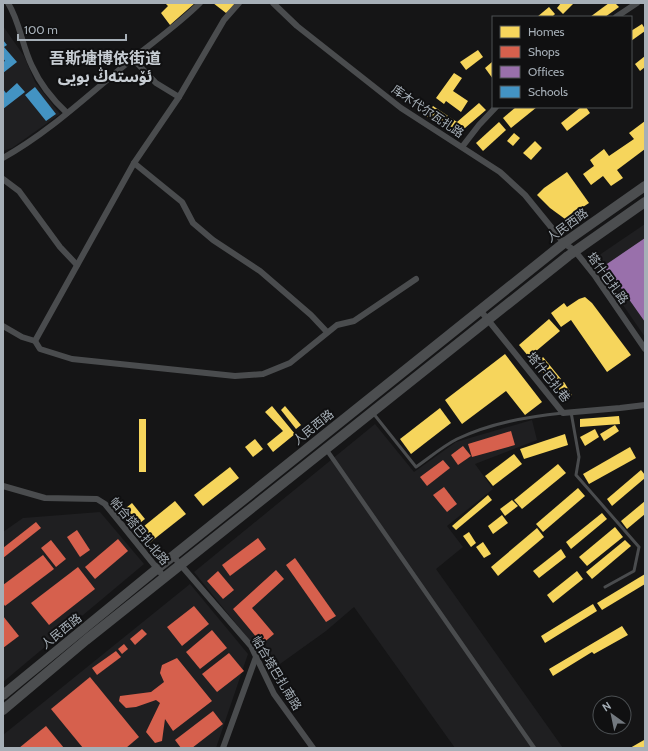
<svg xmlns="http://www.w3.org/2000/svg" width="648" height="751" font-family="Cabin,'Noto Sans Arabic','Noto Sans SC',sans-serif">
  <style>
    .built { fill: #1f1f21 }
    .homes { fill: #f6d55c }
    .shops { fill: #d6604d }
    .offices { fill: #9970ab }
    .schools { fill: #4393c3 }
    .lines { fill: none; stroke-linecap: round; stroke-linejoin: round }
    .service { stroke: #4a4c4e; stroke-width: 3 }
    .pedestrian { stroke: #4a4c4e; stroke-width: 4.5 }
    .minor { stroke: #4a4c4e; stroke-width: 6 }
    .primary { stroke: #4c4e50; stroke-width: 10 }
    .labels { text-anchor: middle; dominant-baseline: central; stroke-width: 4; stroke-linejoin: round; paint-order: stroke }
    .street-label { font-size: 12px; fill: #a6afb7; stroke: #101011 }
    .district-label { font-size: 16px; font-weight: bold; fill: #c7cdd3; stroke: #101011 }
  </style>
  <rect width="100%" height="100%" fill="#151516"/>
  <g class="built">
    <path d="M3,26l21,30 11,26 25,32 -48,34 -9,3z"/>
    <path d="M645,224v113l-53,-77z"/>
    <path d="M532,420l5,20 -62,24 18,25 -46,37 16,21 -27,22 127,179h-108l-101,-141 -28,24 -53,38 -79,-97 181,-148 39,48 42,-30z"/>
    <path d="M100,512l44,52 -141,118v-150l20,-14z"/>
    <path d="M190,584l58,70 -32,94h-213v-13z"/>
  </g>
  <g class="homes">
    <path d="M165,3h30l-25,22 -9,-12 7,-7z"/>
    <path d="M213,3h24l-11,10z"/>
    <path d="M561,3h13l-11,11 -6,-6z"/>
    <path d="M609,3h6l4,4 -14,10h-15z"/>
    <path d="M549,7l6,7 -3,3h-15z"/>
    <path d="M642,24l3,5v2l-14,10v-10z"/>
    <path d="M478,50l5,7 -17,13 -6,-8z"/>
    <path d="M645,56v11l-5,4 -5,-7z"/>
    <path d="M492,62l1,1v16l-8,-11z"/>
    <path d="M454,73l8,5 -9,13 15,10 -7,11 -15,-11 -2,3 -8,-6z"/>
    <path d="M479,103l7,7 -28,24 -9,-3 -23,-15 7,-10 24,16z"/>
    <path d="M516,107h21l-26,21 -8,-10z"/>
    <path d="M581,107h5l4,6 -23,18 -6,-8z"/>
    <path d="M645,121v28l-28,21 6,8 -12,8 -8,-10 -12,9 -8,-11 11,-8 -4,-6 14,-11 5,7 25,-17 -5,-6z"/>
    <path d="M499,122l7,8 -23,21 -7,-8z"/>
    <path d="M514,133l6,5 -7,8 -6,-5z"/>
    <path d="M535,141l7,7 -11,12 -8,-7z"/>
    <path d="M567,172l22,31 -24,16 -15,-11 -13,-13 7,-7z"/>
    <path d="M585,297l7,6 39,52 -24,17 -36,-52 -10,7 -10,-14 13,-10 3,4 12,-8z"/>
    <path d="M549,319l11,12 -31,26 -10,-12z"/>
    <path d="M505,354l37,48 -17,13 -19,-24 -44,33 -17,-24z"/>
    <path d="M543,357l18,22 -8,6 -17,-22z"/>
    <path d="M564,382l8,13 -7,4 -8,-13z"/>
    <path d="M272,406l23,28 -22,18 -6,-8 16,-13 -18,-19z"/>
    <path d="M285,406l16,19 -5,4 -15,-19z"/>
    <path d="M440,408l11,15 -40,31 -11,-15z"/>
    <path d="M619,416l1,8 -40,3v-8z"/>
    <rect x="139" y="419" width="7" height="53"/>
    <path d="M615,425l4,6 -15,10 -4,-7z"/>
    <path d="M595,429l4,8 -14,9 -5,-9z"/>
    <path d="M565,434l3,11 -44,14 -4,-10z"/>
    <path d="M255,439l8,10 -10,8 -8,-10z"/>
    <path d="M630,447l6,11 -47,26 -6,-10z"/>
    <path d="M514,454l8,10 -29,22 -8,-10z"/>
    <path d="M558,464l8,9 -44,36 -8,-9z"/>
    <path d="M230,467l9,11 -36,28 -9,-11z"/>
    <path d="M641,470l4,5v3l-33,28 -5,-7z"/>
    <path d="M578,488l7,8 -42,36 -7,-8z"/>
    <path d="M488,495l4,5 -36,30 -4,-4z"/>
    <path d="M512,500l6,6 -13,10 -5,-7z"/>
    <path d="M175,501l11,13 -38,30 -10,-13z"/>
    <path d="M645,501v13l-18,15 -6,-8z"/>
    <path d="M132,503l13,16 -13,10 -12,-16z"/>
    <path d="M602,513l5,6 -36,30 -5,-7z"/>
    <path d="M502,515l6,8 -15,11 -5,-8z"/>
    <path d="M615,527l8,10 -36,29 -8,-9z"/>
    <path d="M537,528l7,9 -46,39 -7,-9z"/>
    <path d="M469,532l7,11 -5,4 -8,-11z"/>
    <path d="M625,540l6,6 -39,33 -6,-7z"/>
    <path d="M483,542l8,12 -7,4 -8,-11z"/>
    <path d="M561,549l5,8 -27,21 -6,-7z"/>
    <path d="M577,571l6,8 -30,24 -6,-8z"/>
    <path d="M645,574v10l-43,26 -5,-7z"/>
    <path d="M593,604l4,7 -52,32 -4,-7z"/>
    <path d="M622,626l6,9 -34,19 -2,-2 -39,24 -4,-7z"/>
    <path d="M644,740l1,2v6h-15z"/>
  </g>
  <g class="shops">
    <path d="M511,431l4,14 -43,12 -4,-13z"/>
    <path d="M463,446l8,10 -13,9 -7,-10z"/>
    <path d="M443,460l7,8 -23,18 -7,-9z"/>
    <path d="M444,487l13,17 -10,8 -14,-17z"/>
    <path d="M36,522l5,6 -38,30v-10z"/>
    <path d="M77,530l13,20 -10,7 -13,-20z"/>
    <path d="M258,538l8,11 -36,27 -8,-11z"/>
    <path d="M118,539l10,12 -33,28 -10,-12z"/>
    <path d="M51,540l15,19 -10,8 -15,-19z"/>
    <path d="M43,555l11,14 -49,37 -2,-3v-18z"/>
    <path d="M295,558l41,58 -10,6 -40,-57z"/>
    <path d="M78,567l17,22 -46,36 -18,-22z"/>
    <path d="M276,570l8,9 -32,29 22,26 -12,10 -29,-35z"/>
    <path d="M218,571l16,19 -11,9 -16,-18z"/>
    <path d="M194,606l15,18 -27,22 -15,-19z"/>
    <path d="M3,616l16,20 -16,12z"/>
    <path d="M142,629l5,5 -12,11 -5,-6z"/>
    <path d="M212,630l15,18 -27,21 -14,-17z"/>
    <path d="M124,644l4,5 -6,5 -4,-5z"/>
    <path d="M116,651l5,6 -24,18 -5,-7z"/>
    <path d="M229,653l15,18 -27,21 -15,-18z"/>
    <path d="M177,658l35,43 -39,30 -8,-12 -3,22 -7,2 -9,-11 14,-29 -4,-3 -20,7 -10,1 -7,-7 1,-5 31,-4 13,-10 -4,-9 2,-8z"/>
    <path d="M90,677l49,60 -13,11h-43l-32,-39z"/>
    <path d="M213,711l10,13 -31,24h-11l-6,-8z"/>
    <path d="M46,726l18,22h-45z"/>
  </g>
  <path class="offices" d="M645,238v84l-31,-44 -3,3 -10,-13z"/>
  <g class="schools">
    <path d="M3,40l4,5 -3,2 13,15 -14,11v-11l2,-1 -2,-3z"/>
    <path d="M17,83l8,9 -22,17v-20l3,4z"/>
    <path d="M35,87l21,27 -10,7 -21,-26z"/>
  </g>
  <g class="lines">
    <g class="service">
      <path d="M571,412l8,45 -3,18 63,72 -5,24 -29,16"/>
      <path d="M373,413l43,54c13,-9 27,-21 41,-28 34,-16 69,-22 106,-26"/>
    </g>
    <path class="pedestrian" d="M326,449l208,299"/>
    <g class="minor">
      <path d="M8,3c12,19 14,43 24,63 8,18 21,34 35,47"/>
      <path d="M273,3l24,23 104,82 99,64 25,23 39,48 11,8 20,25 50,73"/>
      <path d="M616,17l21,-14"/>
      <path d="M133,59l23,24 23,14"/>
      <path d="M462,147l17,-22 17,-18"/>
      <path d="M3,158c45,-25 83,-61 122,-93 25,-21 52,-39 75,-62"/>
      <path d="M134,163l48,39 11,21 20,17 47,31 51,44 16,17"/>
      <path d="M3,179l16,12 41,56 17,18"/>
      <path d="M480,310l83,103 57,-5 25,-3"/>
      <path d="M3,326l19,11 13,4 5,8 32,10 163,17 28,-2 27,-11 47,-38 17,-4 62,-42"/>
      <path d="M35,341l99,-178 45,-66 45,-77 15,-17"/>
      <path d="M3,486l42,12 52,1 8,5 59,73"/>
      <path d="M173,556l78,90 23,48 39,54"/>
      <path d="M223,748l33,-91"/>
    </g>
    <g class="primary">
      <path d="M3,695l155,-127 406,-325 81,-57"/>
      <path d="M3,710l83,-70 482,-384 77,-54"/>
    </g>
  </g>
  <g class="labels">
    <g class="street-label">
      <text transform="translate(428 111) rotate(34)">库木代尔瓦扎路</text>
      <text transform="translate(567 225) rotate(-36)">人民西路</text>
      <text transform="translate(608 278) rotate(54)">塔什巴扎路</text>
      <text transform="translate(549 377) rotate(51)">塔什巴扎巷</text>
      <text transform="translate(313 427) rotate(-39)">人民西路</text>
      <text transform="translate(140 531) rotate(50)">帕合塔巴扎北路</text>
      <text transform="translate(61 631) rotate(-39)">人民西路</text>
      <text transform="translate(277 673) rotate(59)">帕合塔巴扎南路</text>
    </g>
    <g class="district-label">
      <text x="105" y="58">吾斯塘博依街道<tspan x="105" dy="18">ئۆستەڭ بويى</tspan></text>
    </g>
  </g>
  <rect width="648" height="751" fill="none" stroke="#a6afb7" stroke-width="8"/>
  <rect x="492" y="16" width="140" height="92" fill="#101011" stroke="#4c5053"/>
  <rect x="500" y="26" width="20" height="12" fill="#f6d55c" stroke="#4c5053"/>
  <text x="528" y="36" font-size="12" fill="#a6afb7">Homes</text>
  <rect x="500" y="46" width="20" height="12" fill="#d6604d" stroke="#4c5053"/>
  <text x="528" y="56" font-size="12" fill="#a6afb7">Shops</text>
  <rect x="500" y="66" width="20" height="12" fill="#9970ab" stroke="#4c5053"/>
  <text x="528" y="76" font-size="12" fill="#a6afb7">Offices</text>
  <rect x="500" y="86" width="20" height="12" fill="#4393c3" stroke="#4c5053"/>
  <text x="528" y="96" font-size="12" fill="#a6afb7">Schools</text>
  <g transform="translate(612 715) rotate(327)"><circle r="19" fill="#101011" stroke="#4c5053"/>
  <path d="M0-3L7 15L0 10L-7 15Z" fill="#73797f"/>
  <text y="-6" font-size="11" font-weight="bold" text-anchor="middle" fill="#a6afb7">N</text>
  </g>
  <path d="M18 34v6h108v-6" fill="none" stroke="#a6afb7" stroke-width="2"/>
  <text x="24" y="34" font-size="12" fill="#a6afb7" stroke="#101011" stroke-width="3" paint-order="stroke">100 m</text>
</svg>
